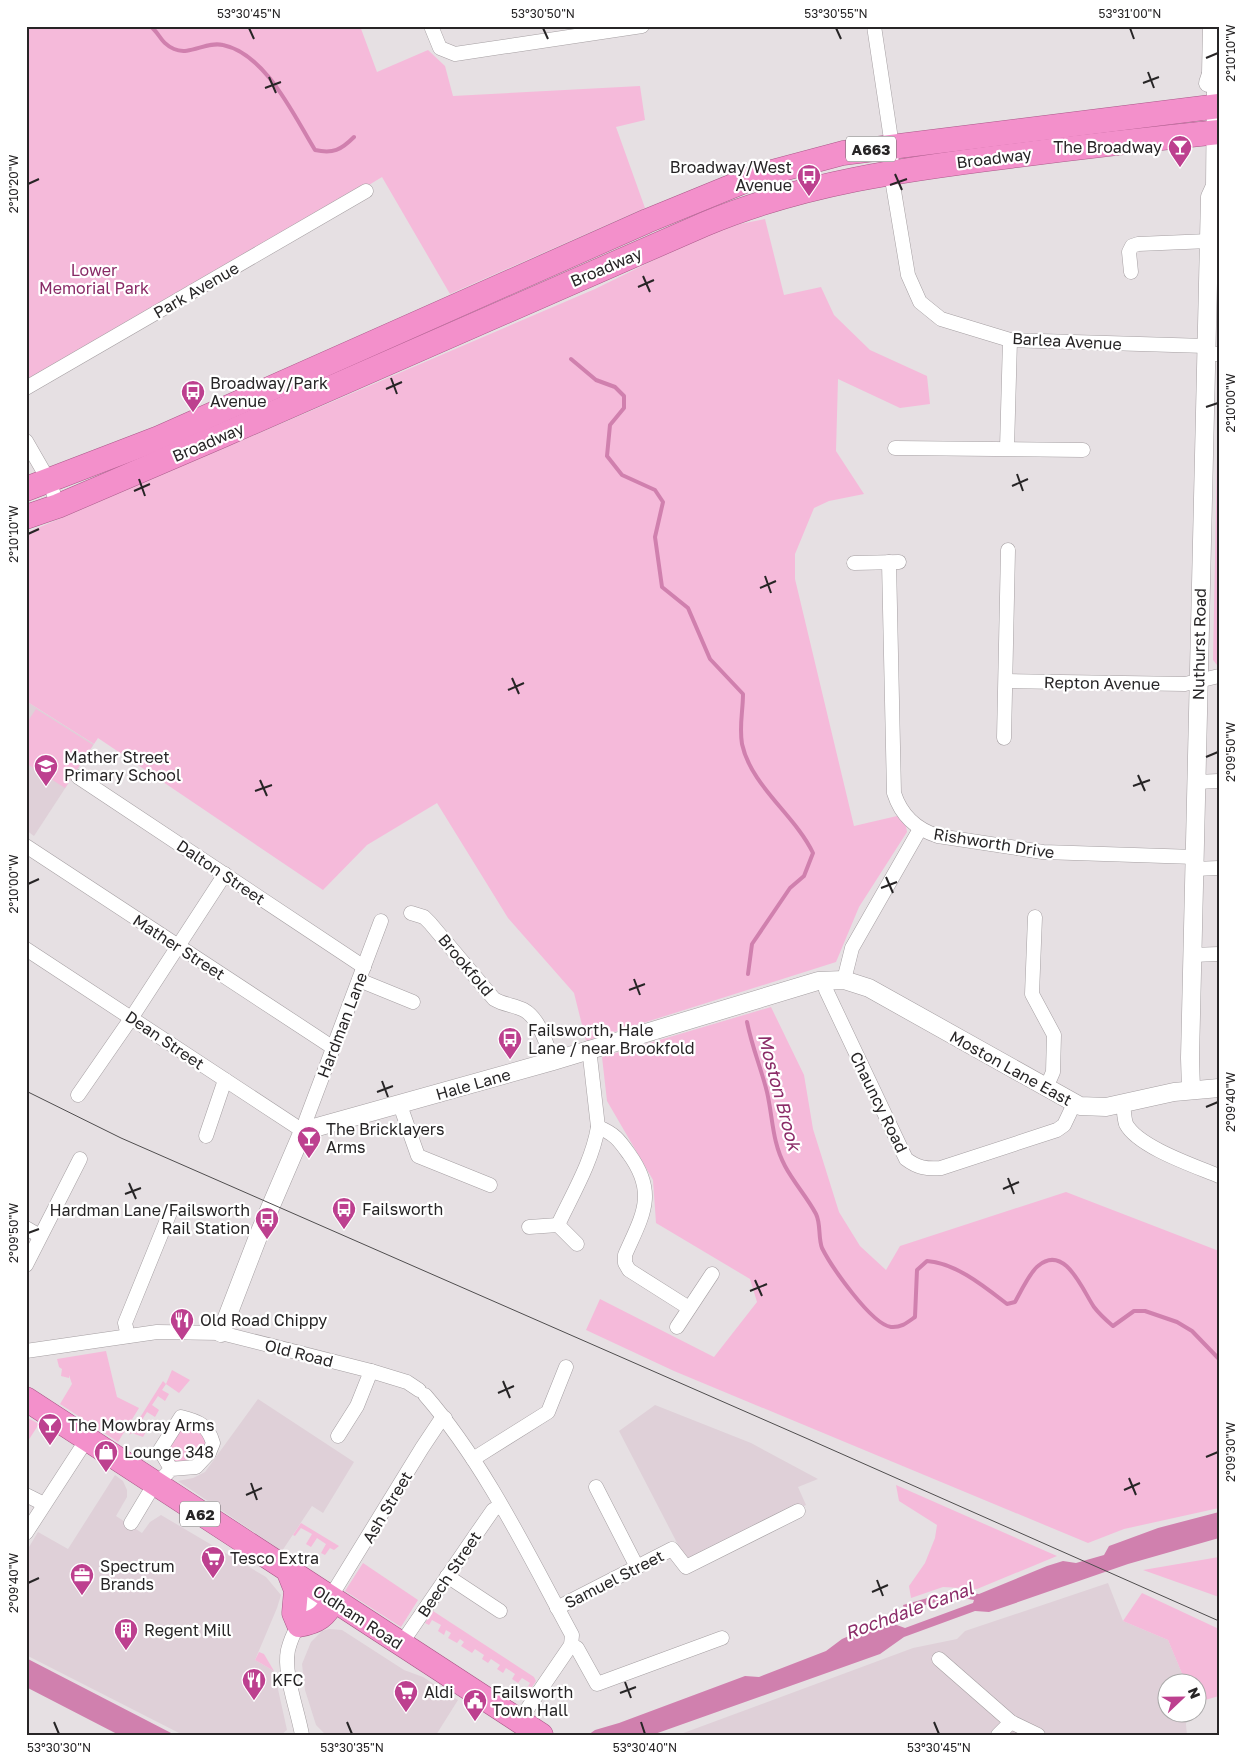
<svg xmlns="http://www.w3.org/2000/svg" width="1245" height="1761" font-family="'Golos Text',sans-serif">
  <style>
    .built { fill: #dfd0d8 }
    .green { fill: #f5bada }
    .water { fill: #d080ae }
    .lines { fill: none; stroke-linecap: round; stroke-linejoin: round }
    .stream { stroke: #d080ae; stroke-width: 4 }
    .minor-casing { stroke: #a59fa2; stroke-width: 15 }
    .tertiary-casing { stroke: #a59fa2; stroke-width: 19 }
    .trunk-casing { stroke: #aa5989; stroke-width: 25 }
    .minor { stroke: #fff; stroke-width: 14 }
    .tertiary { stroke: #fff; stroke-width: 18 }
    .trunk { stroke: #f390cb; stroke-width: 24 }
    .tram { stroke: #4f4d4e; stroke-width: 1 }
    .ticks { fill: none; stroke: #272526; stroke-width: 2 }
    .labels { text-anchor: middle; dominant-baseline: central; stroke-width: 4.5; stroke-linejoin: round; paint-order: stroke }
    .shield { fill: #fff; stroke: #686667; stroke-width: 1 }
    .shield-label { font-size: 15px; font-weight: bold; fill: #272526 }
    .poi-label { font-size: 16px; fill: #272526; stroke: #fff; text-anchor: start }
    .street-label { font-size: 16px; fill: #272526; stroke: #fff }
    .park-label { font-size: 16px; fill: #882a66; stroke: #fff }
    .water-label { font-size: 18px; font-style: italic; fill: #8b2c68; stroke: #fff }
    .neatline { fill: none; stroke: #272526; stroke-width: 2 }
    .ticks-label { font-size: 12px; text-anchor: middle; fill: #272526 }
  </style>
  <rect width="100%" height="100%" fill="#e6e0e3"/>
  <g class="built">
    <path d="M26,701l68,43 -60,92 -8,-6z"/>
    <path d="M258,1399l96,63 -31,51 -11,-7 -30,45 -104,-70 15,-3 12,-6z"/>
    <path d="M655,1405l96,38 67,36 -20,8 8,18 -118,59 -69,-133z"/>
    <path d="M115,1475l8,6 4,9v7l-11,19 26,17 8,-11 11,-7 105,62 15,18 -4,13 -22,52 19,11 13,59 -6,5h-98l-157,-80v-103l12,-20 30,17z"/>
    <path d="M1108,1583l15,38 45,19 18,43 -18,1v30h17l2,21h-509l235,-87 44,-9 8,-8z"/>
    <path d="M329,1629l13,1 62,40 19,7 35,23 -22,35h-110l-10,-10 -11,-35 -3,-26 9,-22 11,-11z"/>
  </g>
  <g class="green">
    <path d="M26,26h334l17,46 51,-22 17,16 8,30 187,-10 5,34 -29,7 29,81 -195,86 -68,-117 -356,217z"/>
    <path d="M765,219l19,76 37,-8 13,28 36,35 57,26 3,28 -30,4 -62,-29 -2,72 28,43 -35,7 -15,7 -19,46v25l59,247 43,-10 9,10 1,6 -48,75 -23,55 -250,79 -12,-48 -66,-75 -71,-115 -70,42 -44,45 -225,-152 -4,6 -68,-43v-168l569,-244 106,-52 39,-13z"/>
    <path d="M1219,455v209l-2,1 -4,-5 4,-204z"/>
    <path d="M36,709l57,36 -28,43 -39,-25v-39z"/>
    <path d="M771,1007l33,68 9,54 26,83 21,34 26,24 14,-24 166,-54 153,59v257l-95,21 -36,14 -414,-172 -88,-41 14,-31 114,58 43,-55 -7,-23 -94,-56 -3,-43 -46,-79 -5,-44z"/>
    <path d="M106,1351l11,46 22,11 -21,34 -58,-38 12,-20 -3,-9v3l-8,-2 1,-7 -3,-2 -2,-8z"/>
    <path d="M172,1370l18,10 -11,13 -13,-9 -4,6 7,4 -4,7 -7,-5 -6,9 7,5 -4,7 -8,-5 -7,11 8,5 -5,9 -11,-4 -3,2 34,-54 3,3z"/>
    <path d="M26,1417l13,7 -13,20z"/>
    <path d="M190,1424l6,1 11,18 -11,18 -17,4 -7,-4 -4,-13 12,-20z"/>
    <path d="M896,1485l161,71 -80,33 -34,-2 -32,11 -2,-12 16,-23 10,-25 2,-13 -38,-24z"/>
    <path d="M301,1523l38,23 -5,4 -4,-2 -5,7 -4,-2 5,-9 -9,-6 -6,9 -5,-3 6,-10 -11,-6 -6,8 -2,-1z"/>
    <path d="M1219,1557v40l-76,-27z"/>
    <path d="M363,1563l55,37 -17,27 -56,-36z"/>
    <path d="M1142,1593l77,36v67l-21,6v-18l-12,-1 -18,-43 -45,-19z"/>
    <path d="M433,1611l101,66 2,4 -6,9 -3,-2 3,-5 -8,-5 -4,5 -6,-4 3,-5 -9,-6 -3,5 -6,-4 3,-4 -9,-6 -3,4 -6,-4 2,-4 -9,-6 -3,4 -11,-7 3,-4 -4,-3 -3,4 -9,-5 3,-5 -5,-3 -2,5 -6,-4 3,-6 -9,-5 -3,5 -4,-2z"/>
    <path d="M259,1652l5,2 10,17 -19,-11z"/>
  </g>
  <g class="water">
    <path d="M1219,1512v26l-91,26 -124,43 -15,5 -14,-1 -71,26 -24,17 -228,81h-64l7,-5 24,-7 126,-47 14,1 67,-26 16,-12 16,-7 24,-5 14,-17 -2,14 11,4 68,-25 1,-3 -17,-3 -52,13 -2,-5 49,-14 27,3 68,-28 16,-5 13,2 28,-8 5,-9 11,-4 38,-14z"/>
    <path d="M26,1658l149,77h-56l-93,-48z"/>
  </g>
  <g class="lines">
    <g class="stream">
      <path d="M26,26h4"/>
      <path d="M150,26c10,7 10,17 24,23 16,7 32,-8 49,-4 43,9 71,71 92,105 18,4 26,0 39,-13"/>
      <path d="M571,359l25,21 19,7 9,9v12l-14,17 -3,31 15,19 33,15 8,12 -8,35 7,50 26,21 22,51 33,35c0,17 -4,32 -1,50 9,42 53,71 71,109l-9,23 -14,12 -38,56 -4,30"/>
      <path d="M747,1022c5,25 14,46 20,70 6,26 5,50 18,74 9,17 22,31 31,48 5,10 2,23 6,34 9,18 49,76 69,79 10,1 17,-5 24,-10l2,-47 10,-9c29,2 58,26 80,43l8,-2c5,-9 15,-30 23,-36 27,-23 45,25 56,41 6,8 12,13 19,19l21,-15h11l32,11 15,9 27,28"/>
    </g>
    <g class="minor-casing">
      <g id="minor">
        <path d="M431,26l9,22 15,6 187,-28"/>
        <path d="M874,26l18,120 -1,27 17,102 12,27 21,17 69,21 196,6"/>
        <path d="M1131,272l-2,-20 3,-6 6,-2 71,-3"/>
        <path d="M1206,354h13"/>
        <path d="M26,388l340,-197"/>
        <path d="M26,441l23,40 9,25"/>
        <path d="M895,448l188,2"/>
        <path d="M1007,448l3,-108"/>
        <path d="M889,562l5,231c7,22 21,36 44,43l105,16 152,5"/>
        <path d="M854,563l45,-1"/>
        <path d="M1006,681l179,3 34,-8"/>
        <path d="M1004,738l4,-188"/>
        <path d="M78,777l286,190"/>
        <path d="M1196,782l23,-1"/>
        <path d="M26,846l306,201"/>
        <path d="M1194,869l25,-1"/>
        <path d="M411,913l13,4 6,6 64,76c10,6 20,6 30,11 16,9 22,34 29,51"/>
        <path d="M1035,917l-3,77 22,41 -1,37 -7,16"/>
        <path d="M26,949l277,182"/>
        <path d="M1192,955l27,-1"/>
        <path d="M359,980l54,22"/>
        <path d="M826,980v10l80,169c12,9 20,10 35,9l116,-38 7,-5 10,-21"/>
        <path d="M844,980l8,-32 68,-119"/>
        <path d="M78,1095l54,-78 93,-143"/>
        <path d="M1123,1104c1,6 1,14 3,20 12,23 69,42 93,52"/>
        <path d="M400,1105l18,51 72,29"/>
        <path d="M598,1127c17,7 21,13 31,27 29,40 13,62 -4,101v8l4,7 60,38"/>
        <path d="M309,1129l-3,-9 75,-199"/>
        <path d="M206,1136l19,-56"/>
        <path d="M558,1225c15,-32 34,-63 40,-98l-9,-79"/>
        <path d="M529,1227l29,-2 19,19"/>
        <path d="M26,1228l14,8"/>
        <path d="M26,1265l54,-106"/>
        <path d="M677,1327l35,-53"/>
        <path d="M128,1336l-3,-13 46,-113"/>
        <path d="M26,1351l131,-19 64,1 150,38 36,11 12,8"/>
        <path d="M425,1395c60,69 103,159 147,240l-1,10 -52,76"/>
        <path d="M338,1436l19,-30 14,-35"/>
        <path d="M473,1459l75,-47 18,-45"/>
        <path d="M596,1487l41,80"/>
        <path d="M26,1495l18,9"/>
        <path d="M131,1523l18,-30 22,-24 25,-2 13,-14 4,-10c-5,-18 -15,-22 -32,-26l-21,33 11,19"/>
        <path d="M26,1533l61,-94"/>
        <path d="M447,1576l53,35"/>
        <path d="M333,1600l3,-12 86,-140 18,-27 5,-3"/>
        <path d="M557,1608l115,-59 14,18 112,-56"/>
        <path d="M401,1644l76,-111 16,-23 7,-4"/>
        <path d="M571,1645l6,3 20,36 125,-46"/>
        <path d="M939,1659l72,63 27,13"/>
        <path d="M302,1735c-4,-24 -19,-62 -14,-85 5,-21 20,-41 31,-59"/>
        <path d="M998,1735l13,-13"/>
      </g>
    </g>
    <g class="tertiary-casing">
      <g id="tertiary">
        <path d="M1208,83l3,-9 1,-48"/>
        <path d="M1191,1090l-1,-32 20,-861 5,-11 1,-101 -5,-11"/>
        <path d="M221,1333l40,-104 42,-98 250,-70 265,-80 26,-1 25,8 211,118 26,1 68,-15 45,-4"/>
      </g>
    </g>
    <g class="trunk-casing">
      <g id="trunk">
        <path d="M26,489l133,-51 488,-217 110,-45 86,-23 376,-47"/>
        <path d="M26,517l32,-11 163,-70 484,-212c98,-41 201,-55 306,-68 69,-9 139,-17 208,-24"/>
        <path d="M26,1399l515,336"/>
        <path d="M288,1570l8,20 -2,23 5,12c18,-3 27,-9 34,-25"/>
      </g>
    </g>
    <use href="#minor" class="minor"/>
    <use href="#tertiary" class="tertiary"/>
    <use href="#trunk" class="trunk"/>
    <path class="tram" d="M26,1091l95,47 687,301 411,182"/>
  </g>
  <path class="ticks" d="M249,28l5,11M543,28l5,11M836,28l5,11M1130,28l4,11M1206,58l12,-5M1148,72l6,16M269,77l7,16M1143,83l16,-6M265,88l16,-6M895,174l7,16M28,184l11,-5M890,185l17,-6M643,276l7,16M638,287l16,-7M391,378l6,16M386,389l16,-7M1206,407l12,-4M1017,474l6,17M139,479l6,17M1012,486l16,-7M134,491l16,-7M28,534l11,-5M765,576l6,17M760,588l16,-7M512,678l7,16M508,690l16,-7M1206,757l12,-5M1138,775l7,16M260,780l7,16M1133,786l17,-6M255,791l17,-6M886,877l7,16M28,884l11,-5M881,888l16,-6M634,979l6,16M629,990l16,-6M382,1081l6,16M377,1092l16,-6M1206,1107l12,-5M1008,1178l6,16M129,1183l7,16M1003,1189l16,-7M125,1194l16,-6M28,1233l11,-4M755,1280l7,16M750,1291l17,-7M503,1381l7,17M498,1393l16,-7M1206,1457l12,-5M1129,1478l7,17M251,1483l6,17M1124,1490l16,-7M246,1495l16,-7M877,1580l6,16M28,1583l11,-5M872,1592l16,-7M625,1682l6,16M620,1693l16,-6M54,1722l5,12M347,1722l5,12M641,1722l4,12M934,1722l5,12"/>
  <defs>
    <g id="bar-pin" transform="scale(1.25)"><path d="M0 17L-7.5 6A9.5 9.5 0 1 1 7.5 6Z" fill="#bd408f" stroke="#fff"/><path d="M-6-5H6L.8 .8V4.5H3.5V6h-7V4.5H-.8V.8Z" fill="#fff"/></g>
    <g id="bus-pin" transform="scale(1.25)"><path d="M0 17L-7.5 6A9.5 9.5 0 1 1 7.5 6Z" fill="#bd408f" stroke="#fff"/><path d="M-5-6H5V4H4V6H2V4H-2V6H-4V4H-5ZM-3.5-4V0h7V-4ZM-3.5 1.2v1.5H-2V1.2ZM2 1.2v1.5H3.5V1.2Z" fill="#fff"/></g>
    <g id="school-pin" transform="scale(1.25)"><path d="M0 17L-7.5 6A9.5 9.5 0 1 1 7.5 6Z" fill="#bd408f" stroke="#fff"/><path d="M0-5L7-2L0 1L-7-2ZM-4 1L0 2.5L4 1V4Q0 6-4 4Z" fill="#fff"/></g>
    <g id="restaurant-pin" transform="scale(1.25)"><path d="M0 17L-7.5 6A9.5 9.5 0 1 1 7.5 6Z" fill="#bd408f" stroke="#fff"/><path d="M-5-6h1v4h1v-4h1v4h1v-4h1v5L-1.5 .5V6h-2V.5L-5-1ZM5-6V6H3V1.5H1.5Q1.5-4 5-6Z" fill="#fff"/></g>
    <g id="shop-pin" transform="scale(1.25)"><path d="M0 17L-7.5 6A9.5 9.5 0 1 1 7.5 6Z" fill="#bd408f" stroke="#fff"/><path d="M-5-2.5h2.3a2.7 3.5 0 0 1 5.4 0H5L5.5 6h-11ZM-1.5-2.5h3a1.5 2.3 0 0 0-3 0Z" fill="#fff"/></g>
    <g id="supermarket-pin" transform="scale(1.25)"><path d="M0 17L-7.5 6A9.5 9.5 0 1 1 7.5 6Z" fill="#bd408f" stroke="#fff"/><path d="M-6-5.5h2.5l.6 2H6L4.5 2H-2.5L-4.4-4H-6ZM-1.5 3.2a1.3 1.3 0 1 0 .1 0ZM3 3.2a1.3 1.3 0 1 0 .1 0Z" fill="#fff"/></g>
    <g id="office-pin" transform="scale(1.25)"><path d="M0 17L-7.5 6A9.5 9.5 0 1 1 7.5 6Z" fill="#bd408f" stroke="#fff"/><path d="M-6-3h4V-5.5h4V-3h4V5H-6ZM-1-4.5V-3h2v-1.5ZM-6 0V1H6V0Z" fill="#fff"/></g>
    <g id="building-pin" transform="scale(1.25)"><path d="M0 17L-7.5 6A9.5 9.5 0 1 1 7.5 6Z" fill="#bd408f" stroke="#fff"/><path d="M-4-6H4V6H1V3H-1V6H-4ZM-2.5-4.3h1.7v1.8h-1.7ZM.8-4.3h1.7v1.8H.8ZM-2.5-1h1.7V.8h-1.7ZM.8-1h1.7V.8H.8Z" fill="#fff"/></g>
    <g id="civic-pin" transform="scale(1.25)"><path d="M0 17L-7.5 6A9.5 9.5 0 1 1 7.5 6Z" fill="#bd408f" stroke="#fff"/><path d="M-.6-6.5H3V-4.5H.6V-3L4-1V1h2V6H-6V1h2V-1L-.6-3ZM-1.2 2.5V6h2.4V2.5Z" fill="#fff"/></g>
  </defs>
  <g fill-rule="evenodd">
    <use href="#bar-pin" x="1180" y="147"/>
    <use href="#bus-pin" x="809" y="176"/>
    <use href="#bus-pin" x="193" y="392"/>
    <use href="#school-pin" x="46" y="766"/>
    <use href="#bus-pin" x="510" y="1039"/>
    <use href="#bar-pin" x="309" y="1138"/>
    <use href="#bus-pin" x="344" y="1209"/>
    <use href="#bus-pin" x="267" y="1219"/>
    <use href="#restaurant-pin" x="182" y="1320"/>
    <use href="#bar-pin" x="50" y="1425"/>
    <use href="#shop-pin" x="106" y="1452"/>
    <use href="#supermarket-pin" x="213" y="1558"/>
    <use href="#office-pin" x="82" y="1575"/>
    <use href="#building-pin" x="126" y="1630"/>
    <use href="#restaurant-pin" x="254" y="1680"/>
    <use href="#supermarket-pin" x="406" y="1692"/>
    <use href="#civic-pin" x="475" y="1701"/>
  </g>
  <g class="labels">
    <g class="shield">
      <rect x="846" y="136.5" width="50" height="25" rx="4"/>
      <rect x="180" y="1501.5" width="40" height="25" rx="4"/>
    </g>
    <g class="shield-label">
      <text x="871" y="149">A663</text>
      <text x="200" y="1514">A62</text>
    </g>
    <g class="poi-label">
      <text x="1162" y="147" text-anchor="end">The Broadway</text>
      <text x="792" y="167" text-anchor="end">Broadway/West<tspan x="792" dy="18">Avenue</tspan></text>
      <text x="210" y="383">Broadway/Park<tspan x="210" dy="18">Avenue</tspan></text>
      <text x="64" y="757">Mather Street<tspan x="64" dy="18">Primary School</tspan></text>
      <text x="528" y="1030">Failsworth, Hale<tspan x="528" dy="18">Lane / near Brookfold</tspan></text>
      <text x="326" y="1129">The Bricklayers<tspan x="326" dy="18">Arms</tspan></text>
      <text x="362" y="1209">Failsworth</text>
      <text x="250" y="1210" text-anchor="end">Hardman Lane/Failsworth<tspan x="250" dy="18">Rail Station</tspan></text>
      <text x="200" y="1320">Old Road Chippy</text>
      <text x="68" y="1425">The Mowbray Arms</text>
      <text x="124" y="1452">Lounge 348</text>
      <text x="230" y="1558">Tesco Extra</text>
      <text x="100" y="1566">Spectrum<tspan x="100" dy="18">Brands</tspan></text>
      <text x="144" y="1630">Regent Mill</text>
      <text x="272" y="1680">KFC</text>
      <text x="424" y="1692">Aldi</text>
      <text x="492" y="1692">Failsworth<tspan x="492" dy="18">Town Hall</tspan></text>
    </g>
    <g class="street-label">
      <text transform="translate(994 158) rotate(-7)">Broadway</text>
      <text transform="translate(606 267) rotate(-23)">Broadway</text>
      <text transform="translate(196 290) rotate(-30)">Park Avenue</text>
      <text transform="translate(1067 341) rotate(3)">Barlea Avenue</text>
      <text transform="translate(208 442) rotate(-23)">Broadway</text>
      <text transform="translate(1199 644) rotate(-89)">Nuthurst Road</text>
      <text transform="translate(1102 683) rotate(1)">Repton Avenue</text>
      <text transform="translate(994 843) rotate(9)">Rishworth Drive</text>
      <text transform="translate(221 872) rotate(34)">Dalton Street</text>
      <text transform="translate(179 947) rotate(33)">Mather Street</text>
      <text transform="translate(466 965) rotate(50)">Brookfold</text>
      <text transform="translate(342 1025) rotate(-69)">Hardman Lane</text>
      <text transform="translate(165 1040) rotate(34)">Dean Street</text>
      <text transform="translate(1011 1068) rotate(29)">Moston Lane East</text>
      <text transform="translate(473 1084) rotate(-16)">Hale Lane</text>
      <text transform="translate(879 1102) rotate(64)">Chauncy Road</text>
      <text transform="translate(299 1353) rotate(14)">Old Road</text>
      <text transform="translate(387 1507) rotate(-59)">Ash Street</text>
      <text transform="translate(449 1574) rotate(-56)">Beech Street</text>
      <text transform="translate(614 1579) rotate(-27)">Samuel Street</text>
      <text transform="translate(358 1617) rotate(33)">Oldham Road</text>
    </g>
    <g class="park-label">
      <text x="94" y="270">Lower<tspan x="94" dy="18">Memorial Park</tspan></text>
    </g>
    <g class="water-label">
      <text transform="translate(780 1092) rotate(75)">Moston Brook</text>
      <text transform="translate(909 1610) rotate(-20)">Rochdale Canal</text>
    </g>
  </g>
  <rect width="1245" height="1761" fill="none" stroke="#ffffff" stroke-width="55"/>
  <g transform="translate(1182 1698) rotate(68)"><circle r="24" fill="#ffffff" stroke="#a9a8a8"/>
  <path d="M0-4L9 19L0 12L-9 19Z" fill="#bd408f"/>
  <text y="-8" font-size="14" font-weight="bold" text-anchor="middle" fill="#272526">N</text>
  </g>
  <rect x="28" y="28" width="1190" height="1706" class="neatline"/>
  <g class="ticks-label">
    <text x="249" y="18">53°30'45"N</text>
    <text x="543" y="18">53°30'50"N</text>
    <text x="836" y="18">53°30'55"N</text>
    <text x="1130" y="18">53°31'00"N</text>
    <text transform="translate(1231 53) rotate(-90)" y="4">2°10'10"W</text>
    <text transform="translate(14 184) rotate(-90)" y="4">2°10'20"W</text>
    <text transform="translate(1231 403) rotate(-90)" y="4">2°10'00"W</text>
    <text transform="translate(14 534) rotate(-90)" y="4">2°10'10"W</text>
    <text transform="translate(1231 752) rotate(-90)" y="4">2°09'50"W</text>
    <text transform="translate(14 884) rotate(-90)" y="4">2°10'00"W</text>
    <text transform="translate(1231 1102) rotate(-90)" y="4">2°09'40"W</text>
    <text transform="translate(14 1233) rotate(-90)" y="4">2°09'50"W</text>
    <text transform="translate(1231 1452) rotate(-90)" y="4">2°09'30"W</text>
    <text transform="translate(14 1583) rotate(-90)" y="4">2°09'40"W</text>
    <text x="59" y="1752">53°30'30"N</text>
    <text x="352" y="1752">53°30'35"N</text>
    <text x="645" y="1752">53°30'40"N</text>
    <text x="939" y="1752">53°30'45"N</text>
  </g>
</svg>
